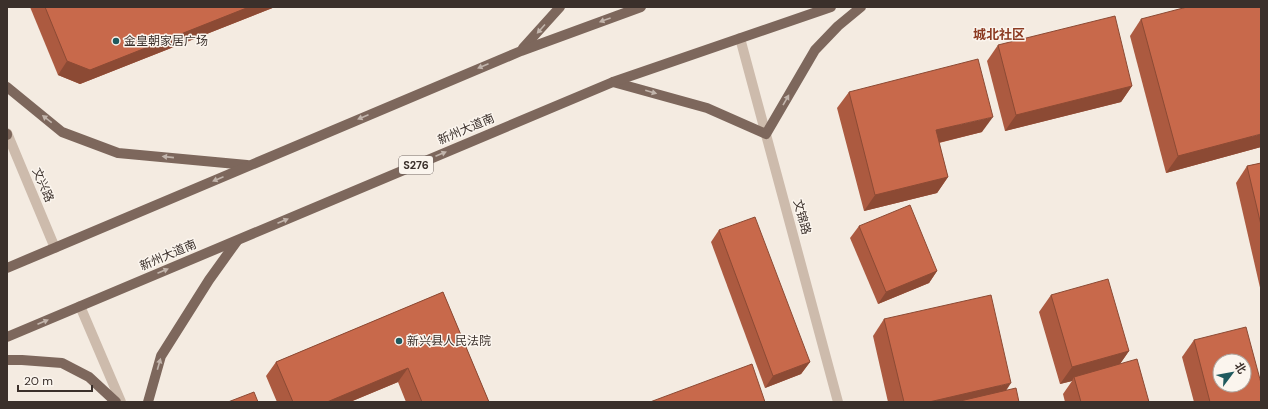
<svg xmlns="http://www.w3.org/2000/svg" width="1268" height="409" font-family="'DM Sans','Noto Sans SC',sans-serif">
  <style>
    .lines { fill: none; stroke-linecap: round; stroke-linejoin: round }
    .minor { stroke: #cdbbac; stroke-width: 10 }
    .primary { stroke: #7d675c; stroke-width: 10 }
    .wall { fill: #ac5a40 }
    .shaded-wall { fill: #8c4a34 }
    .building { fill: #c8694b; stroke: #8c4a34; fill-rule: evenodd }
    .oneway { fill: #c2b5ac }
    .poi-dot { fill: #1f5a5e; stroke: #fbf5ee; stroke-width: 1.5 }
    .labels { text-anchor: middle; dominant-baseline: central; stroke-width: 3; stroke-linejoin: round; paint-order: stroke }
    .shield { fill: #fbf5ee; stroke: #756b66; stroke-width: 1 }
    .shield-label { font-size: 11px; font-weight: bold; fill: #3b302b }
    .poi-label { font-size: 12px; fill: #3b302b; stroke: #fbf5ee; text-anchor: start }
    .street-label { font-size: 12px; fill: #3b302b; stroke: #fbf5ee }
    .neighbourhood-label { font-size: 13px; font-weight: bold; fill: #8c3b22; stroke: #fbf5ee }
  </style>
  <rect width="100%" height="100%" fill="#f4ebe1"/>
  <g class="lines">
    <g class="minor">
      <path d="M740,38l98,364"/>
      <path d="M7,133l48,115"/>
      <path d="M80,306l41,96"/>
    </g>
    <g class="primary">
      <path d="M523,48l37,-41"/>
      <path d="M613,82l94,26 59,26 49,-84 23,-24 23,-19"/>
      <path d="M7,87l55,45 56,21 129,12"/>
      <path d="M7,135v-1"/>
      <path d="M7,268l514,-217 120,-44"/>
      <path d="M7,337l606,-255 218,-75"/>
      <path d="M7,360h15l40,3 27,14 27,25"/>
      <path d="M148,402l13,-46 48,-76 28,-39"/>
    </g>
  </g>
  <g class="wall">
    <path d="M30,7h245l-195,77 -22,-9z"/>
    <path d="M1141,19l120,128 -95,26 -36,-137z"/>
    <path d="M998,45l134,41 -11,16 -116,29 -18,-70z"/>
    <path d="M849,92l133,40 -43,11 9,34 -11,16 -73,18 -27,-103z"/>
    <path d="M1261,163v129l-25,-109 11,-17z"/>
    <path d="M859,226l78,45 -8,12 -51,21 -28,-66z"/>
    <path d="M719,230l91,132 -9,12 -36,14 -54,-146z"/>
    <path d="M443,292l46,110h-83l-8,-20 -48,20h-73l-11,-26 10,-14z"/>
    <path d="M1051,295l78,56 -9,13 29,38h-84l-2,-8 9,-13 -12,3 -21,-72z"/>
    <path d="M884,319l122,72 13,11h-131l-15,-66z"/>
    <path d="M1194,340l67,62h-67l-12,-45z"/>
  </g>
  <g class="shaded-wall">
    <path d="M249,7h26l-195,77 -22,-9 9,-14z"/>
    <path d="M1132,86l-11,16 -116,29 11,-16z"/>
    <path d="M993,117l-11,15 -57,14 11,-16z"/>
    <path d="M1261,134v13l-95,26 12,-17z"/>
    <path d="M948,177l-11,16 -73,18 11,-16z"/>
    <path d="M937,271l-8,12 -51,21 8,-12z"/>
    <path d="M1129,351l-12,17 -43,9 -2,4 -12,3 12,-17z"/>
    <path d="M810,362l-9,12 -36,14 8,-12z"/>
    <path d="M408,368l-10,14 -48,20h-23z"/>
    <path d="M1011,383l-11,17 -10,2h-61z"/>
  </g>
  <g class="building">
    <path d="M45,7h204l-159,63 -23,-9z"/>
    <path d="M1187,7h73l1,3v124l-83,22 -37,-137z"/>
    <path d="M1115,16l17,70 -116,29 -18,-70z"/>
    <path d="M978,59l15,58 -57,13 12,47 -73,18 -26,-103z"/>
    <path d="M1261,163v62l-14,-59z"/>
    <path d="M910,205l27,66 -51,21 -27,-66z"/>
    <path d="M755,217l55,145 -37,14 -54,-146z"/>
    <path d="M1108,279l21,72 -57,16 -21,-72z"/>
    <path d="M443,292l46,110h-67l-14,-34 -81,34h-34l-17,-40z"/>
    <path d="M991,295l20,88 -82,19h-25l-20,-83z"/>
    <path d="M1246,327l15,56v19h-51l-16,-62zM1220,361h24v24h-24z"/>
    <path d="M1137,359l12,43h-68l-7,-25z"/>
    <path d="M752,364l13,38h-115z"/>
    <path d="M1016,388l3,14h-63z"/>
    <path d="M254,392l4,10h-30z"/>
  </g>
  <defs><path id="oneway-solid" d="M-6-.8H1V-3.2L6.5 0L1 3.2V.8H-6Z"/></defs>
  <g class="oneway">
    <use href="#oneway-solid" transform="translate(605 20) rotate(160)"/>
    <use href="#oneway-solid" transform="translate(541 29) rotate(132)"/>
    <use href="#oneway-solid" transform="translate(483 66) rotate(157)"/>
    <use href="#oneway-solid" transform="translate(651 92) rotate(16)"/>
    <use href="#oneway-solid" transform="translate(786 100) rotate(-60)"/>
    <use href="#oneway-solid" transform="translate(363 117) rotate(157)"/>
    <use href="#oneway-solid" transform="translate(47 119) rotate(-142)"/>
    <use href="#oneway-solid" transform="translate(441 154) rotate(-23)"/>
    <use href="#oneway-solid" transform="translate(168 157) rotate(-174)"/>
    <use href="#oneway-solid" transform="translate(218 179) rotate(157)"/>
    <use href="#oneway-solid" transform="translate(283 221) rotate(-23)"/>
    <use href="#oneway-solid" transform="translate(163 271) rotate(-23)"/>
    <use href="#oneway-solid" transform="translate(43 322) rotate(-23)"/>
    <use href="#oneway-solid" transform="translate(159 364) rotate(-74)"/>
  </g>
  <g class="poi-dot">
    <circle cx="116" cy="41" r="4"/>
    <circle cx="399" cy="341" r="4"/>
  </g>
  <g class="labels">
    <rect class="shield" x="399" y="156" width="34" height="18" rx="3"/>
    <g class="shield-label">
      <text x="416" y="165">S276</text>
    </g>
    <g class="poi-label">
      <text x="124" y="41">金皇朝家居广场</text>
      <text x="407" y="341">新兴县人民法院</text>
    </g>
    <g class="street-label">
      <text transform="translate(466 129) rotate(-23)">新州大道南</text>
      <text transform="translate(43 185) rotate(67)">文兴路</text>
      <text transform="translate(802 217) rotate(75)">文锦路</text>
      <text transform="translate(168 255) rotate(-23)">新州大道南</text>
    </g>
    <g class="neighbourhood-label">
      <text x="999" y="34">城北社区</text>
    </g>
  </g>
  <rect width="1268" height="409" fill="none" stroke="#3b302b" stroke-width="16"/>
  <g transform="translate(1232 373) rotate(58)"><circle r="19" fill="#fbf5ee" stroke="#aea6a0"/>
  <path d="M0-3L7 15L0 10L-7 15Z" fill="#1f5a5e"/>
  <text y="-6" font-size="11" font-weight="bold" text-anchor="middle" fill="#3b302b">北</text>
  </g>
  <path d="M18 385v6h74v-6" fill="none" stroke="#3b302b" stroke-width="2"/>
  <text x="24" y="385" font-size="12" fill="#3b302b" stroke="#fbf5ee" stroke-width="3" paint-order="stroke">20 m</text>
</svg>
